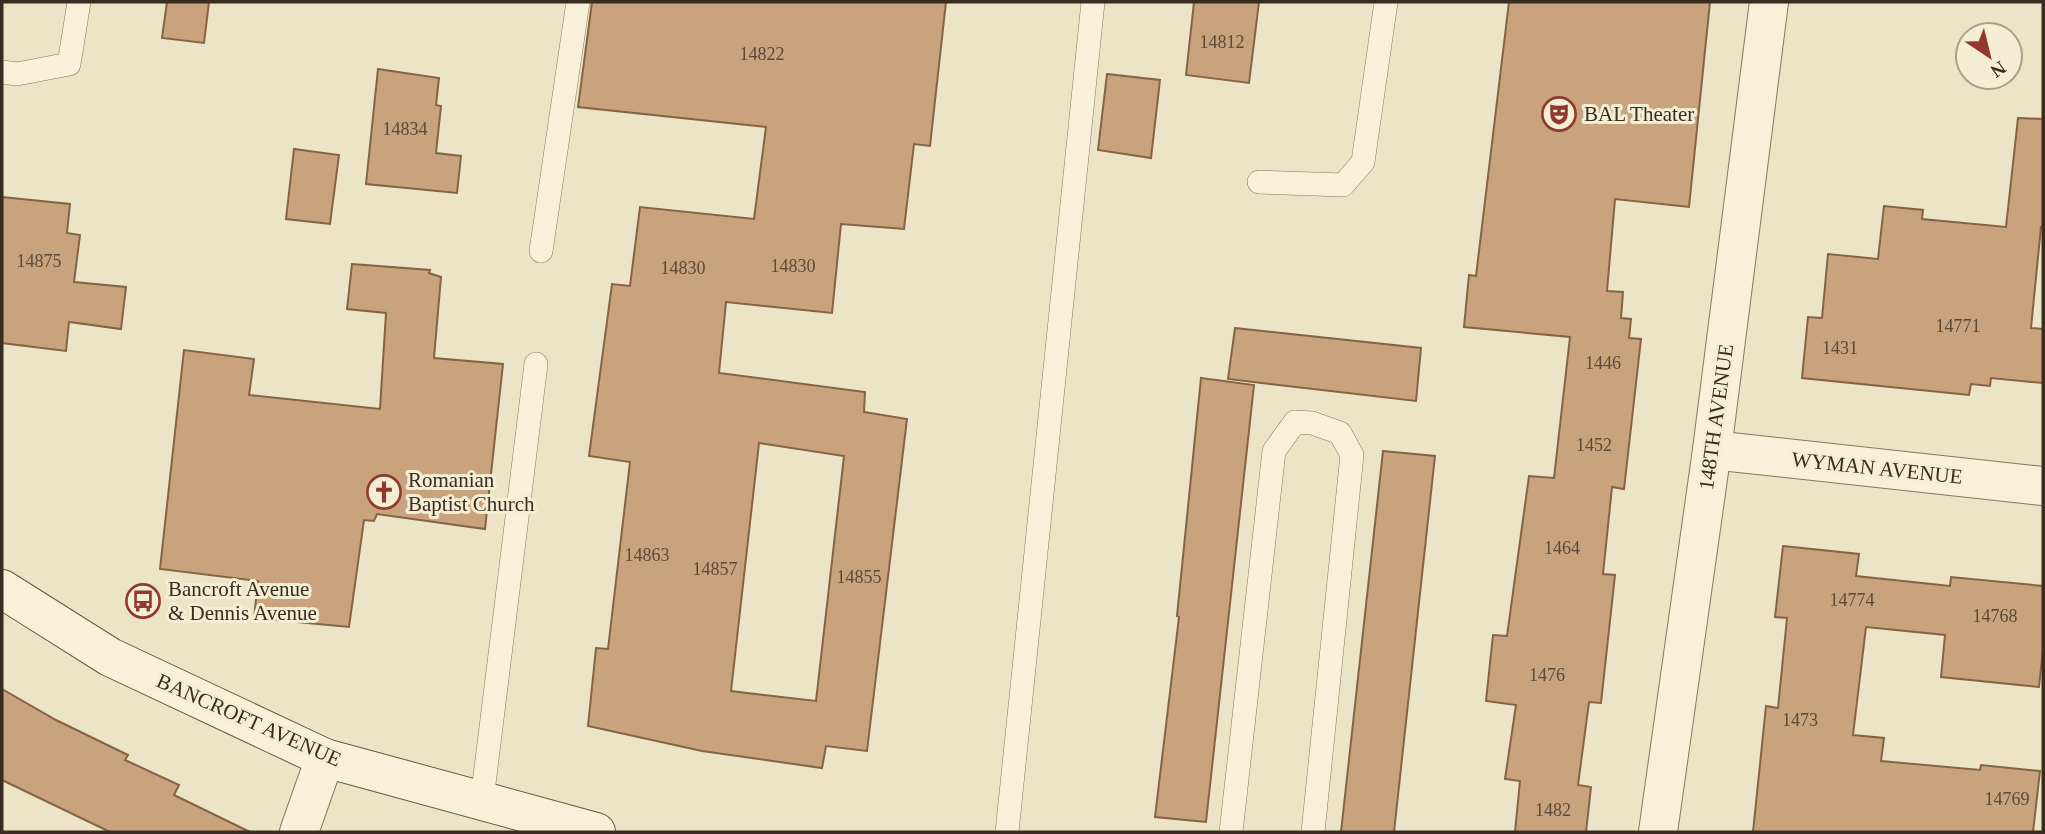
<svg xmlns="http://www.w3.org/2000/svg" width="2045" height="834" font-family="'Times New Roman',serif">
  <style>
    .building { fill: #c8a37e; stroke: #856344; stroke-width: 2; fill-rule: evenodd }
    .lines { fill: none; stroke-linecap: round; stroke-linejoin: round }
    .lane-casing { stroke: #87775d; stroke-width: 24 }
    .street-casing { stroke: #87775d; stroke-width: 40 }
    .secondary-casing { stroke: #685840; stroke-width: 40 }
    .lane { stroke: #f7f1d9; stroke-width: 23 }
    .street { stroke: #f7f1d9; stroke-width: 38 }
    .secondary { stroke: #f7f1d9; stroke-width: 38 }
    .labels { text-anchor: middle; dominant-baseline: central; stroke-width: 6; stroke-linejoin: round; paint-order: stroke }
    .number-label { font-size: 18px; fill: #5c4a38 }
    .poi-label { font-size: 21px; fill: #382d20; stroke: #f4eed5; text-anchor: start }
    .street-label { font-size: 21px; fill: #382d20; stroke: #f4eed5 }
  </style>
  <rect width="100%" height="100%" fill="#ece4c6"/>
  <g class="building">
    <path d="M167,2h42l-5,41 -42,-5z"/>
    <path d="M592,2h354l-16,144 -16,-2 -10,85 -63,-5 -9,89 -106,-11 -7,71 146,19 -1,20 43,7 -40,332 -41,-5 -4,22 -120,-17 -114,-25 8,-78 12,1 22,-187 -41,-6 23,-172 18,2 10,-79 114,12 12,-92 -188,-20zM759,443l85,13 -28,245 -85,-10z"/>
    <path d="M1194,2h65l-10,81 -63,-8z"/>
    <path d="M1509,2h201l-21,205 -74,-8 -8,92 16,1 -2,26 10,1 -2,19 12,1 -17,150 -12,-2 -9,87 12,1 -14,128 -12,-1 -11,83 13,2 -5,45h-71l5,-51 -15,-2 11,-74 -30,-4 7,-66 14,1 22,-160 25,2 16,-141 -106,-10 5,-52 7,1z"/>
    <path d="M378,69l61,9 -3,27 5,1 -5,47 25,3 -4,37 -91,-9z"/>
    <path d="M1107,74l53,6 -9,78 -53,-8z"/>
    <path d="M2018,118l25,1v108h-2l-10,101 12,1v54l-52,-5 -1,8 -19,-2 -2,11 -167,-17 6,-61 14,1 6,-64 50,5 6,-53 39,4 -1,9 84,8z"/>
    <path d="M294,149l45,6 -9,69 -44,-5z"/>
    <path d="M2,197l68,7 -3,29 13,2 -6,47 52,5 -5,42 -52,-7 -3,29 -64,-8z"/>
    <path d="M352,264l78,6 -1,3 12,4 -7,81 69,6 -18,165 -108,-15 -3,7 -10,-1 -15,107 -95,-9 4,-37 -98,-12 24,-219 70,9 -5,36 131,14 6,-96 -39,-4z"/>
    <path d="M1235,328l186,20 -5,53 -188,-22z"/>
    <path d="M1201,378l53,7 -48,437 -51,-5 24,-200 -2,-1z"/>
    <path d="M1383,451l52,5 -41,376h-53z"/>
    <path d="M1783,546l76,8 -3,22 94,10 1,-9 92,9v63l-4,38 -98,-10 4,-42 -79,-8 -13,108 31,3 -3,23 99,9 1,-5 59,6 -7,61h-280l13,-126 12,2 9,-90 -12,-1z"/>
    <path d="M2,689l54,31 72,35 -3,5 54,25 -5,10 76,37h-140l-108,-52z"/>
  </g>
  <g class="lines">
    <g class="lane-casing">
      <g id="lane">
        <path d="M2,72l15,2 52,-10 10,-62"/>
        <path d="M1259,182l84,3 20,-23 23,-160"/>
        <path d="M541,251l37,-249"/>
        <path d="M482,800l54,-436"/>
        <path d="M1007,832l86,-830"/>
        <path d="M1231,832l43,-381 21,-29 17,1 28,10 12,22 -39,377"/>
      </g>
    </g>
    <g class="street-casing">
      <g id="street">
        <path d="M1712,450l331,36"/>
        <path d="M299,832l26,-74"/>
        <path d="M1658,832l54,-382 57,-448"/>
      </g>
    </g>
    <g class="secondary-casing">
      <path id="secondary" d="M2,589l108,68 215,101 271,74"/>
    </g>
    <use href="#lane" class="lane"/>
    <use href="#street" class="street"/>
    <use href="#secondary" class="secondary"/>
  </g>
  <defs>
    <g id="theatre-ring" transform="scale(1.75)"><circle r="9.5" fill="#f4eed5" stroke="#93382f" stroke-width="1.5"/><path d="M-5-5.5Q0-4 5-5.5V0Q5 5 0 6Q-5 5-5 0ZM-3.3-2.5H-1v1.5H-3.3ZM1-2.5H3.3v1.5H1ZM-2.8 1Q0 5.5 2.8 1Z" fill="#93382f"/></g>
    <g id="church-ring" transform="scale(1.75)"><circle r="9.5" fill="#f4eed5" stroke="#93382f" stroke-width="1.5"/><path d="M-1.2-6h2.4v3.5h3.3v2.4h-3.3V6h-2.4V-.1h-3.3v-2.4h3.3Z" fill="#93382f"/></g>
    <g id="bus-ring" transform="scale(1.75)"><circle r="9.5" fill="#f4eed5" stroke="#93382f" stroke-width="1.5"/><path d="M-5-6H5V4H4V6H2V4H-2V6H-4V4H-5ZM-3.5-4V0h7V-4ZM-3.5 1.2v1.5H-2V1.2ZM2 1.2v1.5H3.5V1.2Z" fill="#93382f"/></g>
  </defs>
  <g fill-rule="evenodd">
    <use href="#theatre-ring" x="1559" y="114"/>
    <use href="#church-ring" x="384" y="492"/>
    <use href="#bus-ring" x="143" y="601"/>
  </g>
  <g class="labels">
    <g class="number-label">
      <text x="1222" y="42">14812</text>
      <text x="762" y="54">14822</text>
      <text x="405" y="129">14834</text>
      <text x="39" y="261">14875</text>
      <text x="793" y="266">14830</text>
      <text x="683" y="268">14830</text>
      <text x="1958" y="326">14771</text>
      <text x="1840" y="348">1431</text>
      <text x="1603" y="363">1446</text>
      <text x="1594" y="445">1452</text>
      <text x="1562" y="548">1464</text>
      <text x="647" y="555">14863</text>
      <text x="715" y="569">14857</text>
      <text x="859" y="577">14855</text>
      <text x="1852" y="600">14774</text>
      <text x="1995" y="616">14768</text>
      <text x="1547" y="675">1476</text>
      <text x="1800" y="720">1473</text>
      <text x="2007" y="799">14769</text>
      <text x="1553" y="810">1482</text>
    </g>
    <g class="poi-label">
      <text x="1584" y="114">BAL Theater</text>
      <text x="408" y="480">Romanian<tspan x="408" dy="24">Baptist Church</tspan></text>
      <text x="168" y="589">Bancroft Avenue<tspan x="168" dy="24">&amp; Dennis Avenue</tspan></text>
    </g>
    <g class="street-label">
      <text transform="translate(1716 417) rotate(-82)">148TH AVENUE</text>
      <text transform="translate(1877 468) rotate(6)">WYMAN AVENUE</text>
      <text transform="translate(249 720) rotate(24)">BANCROFT AVENUE</text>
    </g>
  </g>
  <rect width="2045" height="834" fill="none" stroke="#382d20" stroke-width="7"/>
  <g transform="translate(1989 56) rotate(145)"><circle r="33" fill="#f4eed5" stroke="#a9a18d" stroke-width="2"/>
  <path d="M0-5L12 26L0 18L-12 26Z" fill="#93382f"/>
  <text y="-10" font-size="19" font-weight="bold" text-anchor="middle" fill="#382d20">N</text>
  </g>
</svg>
